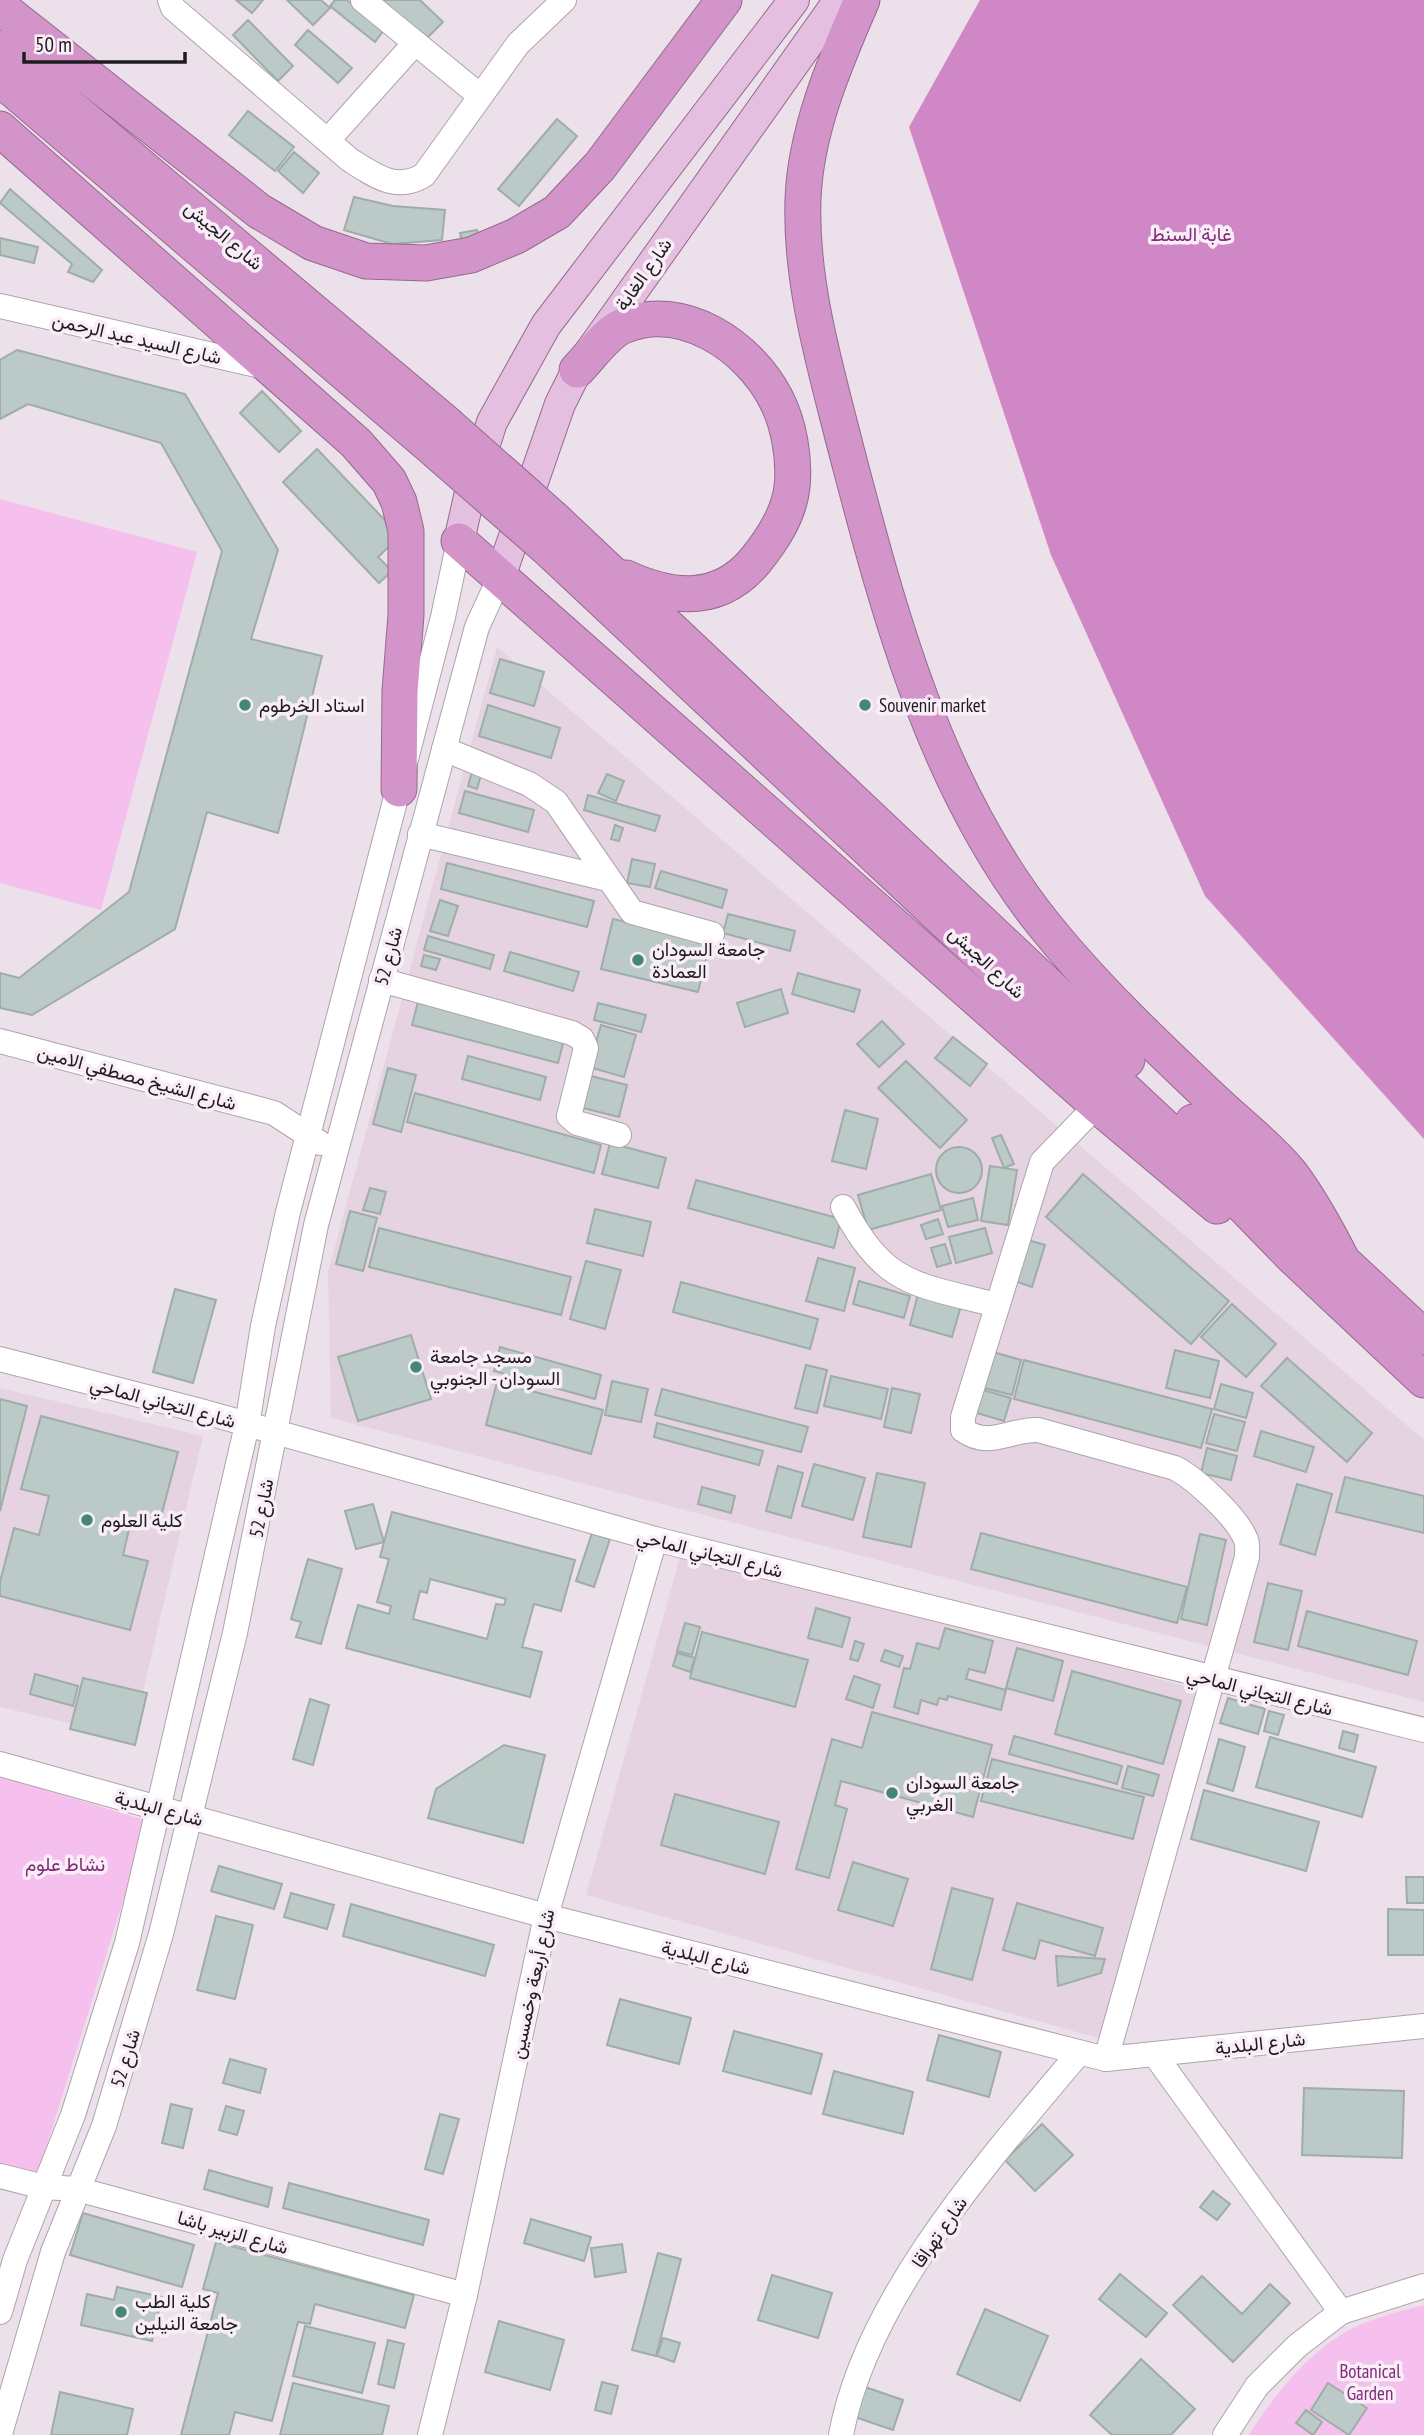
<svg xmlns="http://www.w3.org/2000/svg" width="1424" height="2435" font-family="'PT Sans Narrow',Vazirmatn,sans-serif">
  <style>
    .built { fill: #e5d3e1 }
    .green { fill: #f6c0ee }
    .forest { fill: #cf87c5 }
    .building { fill: #bbcac6; stroke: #9eada9; stroke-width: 2; fill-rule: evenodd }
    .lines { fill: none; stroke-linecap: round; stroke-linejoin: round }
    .minor-casing { stroke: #aea4ac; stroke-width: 26 }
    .major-casing { stroke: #946a8e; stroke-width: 32 }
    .highway-casing { stroke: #946a8e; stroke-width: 37 }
    .minor { stroke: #fff; stroke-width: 24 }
    .major { stroke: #e5bfdf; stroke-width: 30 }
    .highway { stroke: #d394ca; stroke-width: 35 }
    .highway-bridge-casing { stroke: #946a8e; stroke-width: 37; stroke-linecap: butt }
    .highway-bridge { stroke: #d394ca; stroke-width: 35 }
    .poi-dot { fill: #448779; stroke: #f9eef7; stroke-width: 2.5 }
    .labels { text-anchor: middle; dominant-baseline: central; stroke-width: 7; stroke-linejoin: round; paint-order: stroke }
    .park-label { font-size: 19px; fill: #802c78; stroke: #f9eef7 }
    .street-label { font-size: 19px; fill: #1f1c1f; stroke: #f9eef7 }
    .poi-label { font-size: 19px; fill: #1f1c1f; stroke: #f9eef7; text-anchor: start }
  </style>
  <rect width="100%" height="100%" fill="#ece1ea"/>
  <g class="built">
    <path d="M497,647l927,793v262l-1093,-284 -3,-146z"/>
    <path d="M0,1388l203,48 -71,302 -132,-31z"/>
    <path d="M683,1546l515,144 -96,349 -516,-144z"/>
  </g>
  <g class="green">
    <path d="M0,499l197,53 -96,358 -101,-27z"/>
    <path d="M0,1776l148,45 -111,356 -37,-10z"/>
    <path d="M1424,2305v130h-175c25,-40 59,-83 102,-106 21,-11 50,-18 73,-24z"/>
  </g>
  <path class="forest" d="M980,0h444v1139l-219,-243 -154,-341 -142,-428z"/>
  <g class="building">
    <path d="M236,0h27l-11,13z"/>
    <path d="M287,0h34l9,8 -17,17z"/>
    <path d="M335,0h12l37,30 -9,12 -45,-36z"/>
    <path d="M381,0h39l23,22 -19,19z"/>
    <path d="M248,20l45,46 -15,15 -45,-46z"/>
    <path d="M308,30l44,38 -14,15 -43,-38z"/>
    <path d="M248,111l46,36 -19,24 -46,-36z"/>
    <path d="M557,119l20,17 -58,70 -21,-17z"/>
    <path d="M294,152l25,21 -16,20 -25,-22z"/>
    <path d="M10,189l92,81 -9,12 -25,-10 4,-8 -72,-61z"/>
    <path d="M354,197l39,9 52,4 -3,30 -50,4 -48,-14z"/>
    <path d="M477,230l2,7 -17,4 -2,-8z"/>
    <path d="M0,238l38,9 -4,16 -34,-8z"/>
    <path d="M17,350l168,44 93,156 -27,89 71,17 -44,177 -71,-21 -32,117 -143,86 -32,-7v-35l19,5 110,-86 93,-341 -61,-108 -133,-39 -28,15v-59z"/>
    <path d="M262,391l39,40 -22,21 -39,-39z"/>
    <path d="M317,449l83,87 -22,21 14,14 -13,12 -96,-101z"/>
    <path d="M500,659l44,13 -10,34 -44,-13z"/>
    <path d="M488,705l72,23 -9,30 -72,-22z"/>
    <path d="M474,765l9,3 -6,21 -9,-3z"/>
    <path d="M607,774l17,7 -8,20 -18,-8z"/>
    <path d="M465,791l69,19 -6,22 -69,-19z"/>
    <path d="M588,795l72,21 -5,15 -71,-21z"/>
    <path d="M615,825l8,3 -4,13 -8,-2z"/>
    <path d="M632,859l23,5 -5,23 -23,-4z"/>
    <path d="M447,863l147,38 -7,26 -146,-38z"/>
    <path d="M661,871l66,19 -5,18 -67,-20z"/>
    <path d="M440,900l18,6 -10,30 -18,-5z"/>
    <path d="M728,914l67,17 -5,20 -67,-18z"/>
    <path d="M613,919l97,23 -12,50 -97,-23z"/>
    <path d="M428,936l66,19 -4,14 -66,-19z"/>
    <path d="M510,952l69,20 -6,19 -69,-20z"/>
    <path d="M424,955l16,4 -4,11 -15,-4z"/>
    <path d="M798,973l62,17 -6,22 -62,-18z"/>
    <path d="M781,989l7,24 -43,14 -8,-24z"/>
    <path d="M420,994l146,38 -8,31 -146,-38z"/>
    <path d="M598,1003l48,12 -5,17 -47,-12z"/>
    <path d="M882,1021l22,23 -25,23 -22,-23z"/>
    <path d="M601,1025l35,10 -12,42 -35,-10z"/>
    <path d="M953,1037l34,27 -17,22 -35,-28z"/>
    <path d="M468,1056l78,21 -6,23 -78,-21z"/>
    <path d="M906,1061l61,59 -27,28 -62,-60z"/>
    <path d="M388,1068l28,7 -15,57 -28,-8z"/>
    <path d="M583,1074l44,11 -8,32 -44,-11z"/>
    <path d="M415,1093l186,52 -7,28 -187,-51z"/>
    <path d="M845,1110l33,9 -12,50 -34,-8z"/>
    <path d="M1001,1135l13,29 -10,4 -12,-30z"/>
    <path d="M610,1143l56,15 -8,30 -56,-14z"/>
    <circle cx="959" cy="1170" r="23"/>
    <path d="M990,1166l27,4 -9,55 -27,-4z"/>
    <path d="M931,1174l10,36 -73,20 -10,-35z"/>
    <path d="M1083,1174l146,127 -38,43 -145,-127z"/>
    <path d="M696,1180l145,39 -7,29 -146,-40z"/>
    <path d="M370,1188l16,4 -6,22 -17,-4z"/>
    <path d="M973,1198l5,22 -30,7 -6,-21z"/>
    <path d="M595,1209l56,13 -8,34 -56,-13z"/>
    <path d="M350,1211l27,7 -14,53 -27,-7z"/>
    <path d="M938,1219l5,15 -17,5 -5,-14z"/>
    <path d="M379,1228l192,49 -10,38 -192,-48z"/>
    <path d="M985,1228l7,25 -36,10 -7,-26z"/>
    <path d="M1024,1239l21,6 -13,42 -20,-7z"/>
    <path d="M945,1244l6,19 -14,4 -6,-19z"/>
    <path d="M818,1258l37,10 -11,43 -38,-10z"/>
    <path d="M586,1261l35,9 -16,59 -35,-10z"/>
    <path d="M859,1281l51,15 -6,22 -51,-14z"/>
    <path d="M681,1282l137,37 -8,30 -137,-37z"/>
    <path d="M175,1289l41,11 -23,83 -40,-11z"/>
    <path d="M918,1294l43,12 -9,31 -42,-12z"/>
    <path d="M1232,1304l44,40 -30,33 -45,-40z"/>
    <path d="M411,1335l20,64 -73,22 -20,-64z"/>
    <path d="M500,1347l101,28 -6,24 -101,-28z"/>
    <path d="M1175,1350l44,11 -9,37 -44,-10z"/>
    <path d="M993,1352l28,8 -9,35 -28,-7z"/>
    <path d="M1287,1358l85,75 -25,29 -86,-76z"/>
    <path d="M1024,1360l188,49 -11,39 -187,-49z"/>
    <path d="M806,1365l21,5 -10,43 -22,-5z"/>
    <path d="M831,1376l57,13 -7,30 -57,-13z"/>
    <path d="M612,1381l36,8 -7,33 -36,-7z"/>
    <path d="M497,1382l106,28 -12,44 -105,-29z"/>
    <path d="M1221,1384l32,9 -7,25 -32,-9z"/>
    <path d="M892,1388l28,6 -9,39 -27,-6z"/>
    <path d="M662,1389l146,38 -7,25 -146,-37z"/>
    <path d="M983,1390l28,8 -7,23 -27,-8z"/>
    <path d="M0,1399l27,7 -27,105z"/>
    <path d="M1214,1414l31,8 -8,29 -31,-8z"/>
    <path d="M41,1416l137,36 -19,72 -27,-7 -9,38 25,6 -18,69 -130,-34v-14l14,-54 25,7 10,-39 -28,-7z"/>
    <path d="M657,1423l106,28 -4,14 -105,-28z"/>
    <path d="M1261,1431l53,16 -8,25 -52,-16z"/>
    <path d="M1207,1448l30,8 -6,24 -30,-7z"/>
    <path d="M814,1464l51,14 -12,42 -51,-14z"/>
    <path d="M778,1466l25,7 -12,45 -25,-7z"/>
    <path d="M877,1473l48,10 -14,64 -48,-10z"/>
    <path d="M1345,1477l79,19v37l-88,-21z"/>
    <path d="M1297,1484l35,10 -17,61 -35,-11z"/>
    <path d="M702,1487l33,9 -4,17 -33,-9z"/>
    <path d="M373,1504l11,38 -28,7 -11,-38z"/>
    <path d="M392,1512l183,48 -14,51 -27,-7 -12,43 20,5 -12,45 -184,-49 12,-43 31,9 2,-8 -14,-4 12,-43 -9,-2zM430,1579l76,20 -2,6 -8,-1 -9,35 -74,-20 7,-28 7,2z"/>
    <path d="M592,1533l18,6 -16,48 -18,-6z"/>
    <path d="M981,1533l206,54 -10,36 -206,-54z"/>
    <path d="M1200,1534l26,6 -19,85 -26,-6z"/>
    <path d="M308,1559l34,10 -21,75 -25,-7 5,-15 -10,-3z"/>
    <path d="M1268,1583l34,8 -14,59 -34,-8z"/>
    <path d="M816,1608l34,10 -8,29 -34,-9z"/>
    <path d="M1307,1611l110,30 -9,34 -110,-29z"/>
    <path d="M685,1623l15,4 -8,28 -15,-4z"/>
    <path d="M945,1628l48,13 -8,32 -16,-4 -3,10 40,11 -5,20 -53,-14 -1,4 -8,-2 -2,7 -16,-5 -3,14 -24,-7 10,-39 6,1 7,-26 22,6z"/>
    <path d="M702,1632l106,28 -13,47 -105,-29z"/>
    <path d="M855,1641l9,3 -6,17 -8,-2z"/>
    <path d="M1017,1648l46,13 -10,40 -47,-13z"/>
    <path d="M885,1650l18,6 -4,11 -18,-6z"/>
    <path d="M677,1653l18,5 -5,14 -17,-6z"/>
    <path d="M1072,1671l109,30 -18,63 -108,-30z"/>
    <path d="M35,1674l43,12 -5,20 -43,-12z"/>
    <path d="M854,1676l26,9 -7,23 -27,-9z"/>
    <path d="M83,1678l64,15 -12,52 -65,-16z"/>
    <path d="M1228,1698l37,11 -7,25 -38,-11z"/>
    <path d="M310,1699l19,6 -16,60 -20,-6z"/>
    <path d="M1269,1711l15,4 -6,20 -14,-4z"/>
    <path d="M872,1712l120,33 -19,72 -132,-36 -6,24 12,4 -18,69 -33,-9 36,-130 30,9z"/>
    <path d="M1343,1731l15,4 -4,17 -15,-4z"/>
    <path d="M1014,1736l108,30 -5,18 -108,-30z"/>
    <path d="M1270,1737l106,30 -14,50 -106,-30z"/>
    <path d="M1219,1739l26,8 -12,44 -26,-8z"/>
    <path d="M504,1745l41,10 -22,88 -95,-25 8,-29z"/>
    <path d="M992,1759l152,38 -11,42 -152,-38z"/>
    <path d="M1128,1766l31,9 -6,21 -31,-8z"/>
    <path d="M1204,1790l115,32 -13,49 -115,-32z"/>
    <path d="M675,1794l104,28 -14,52 -104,-29z"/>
    <path d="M853,1862l55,17 -15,47 -55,-16z"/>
    <path d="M219,1866l63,18 -8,25 -63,-18z"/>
    <path d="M1406,1877h18v26h-17z"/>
    <path d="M952,1888l41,11 -21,81 -41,-11z"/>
    <path d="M291,1893l43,12 -7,24 -43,-12z"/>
    <path d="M1017,1903l86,25 -8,28 -55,-16 -5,19 -32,-9z"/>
    <path d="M351,1904l143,41 -9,31 -142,-40z"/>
    <path d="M1388,1909l36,1v45h-36z"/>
    <path d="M216,1916l37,9 -18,74 -38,-9z"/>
    <path d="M1056,1956l49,3 -4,14 -43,13z"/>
    <path d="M620,1999l71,19 -12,46 -72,-19z"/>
    <path d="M734,2031l88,23 -11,40 -88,-23z"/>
    <path d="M939,2035l62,17 -12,45 -62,-17z"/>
    <path d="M230,2059l36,10 -6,24 -37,-10z"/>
    <path d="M834,2071l79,21 -10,42 -80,-20z"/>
    <path d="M1304,2088l100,3 -2,67 -100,-3z"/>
    <path d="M171,2104l21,5 -9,39 -21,-5z"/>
    <path d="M226,2106l18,5 -7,24 -18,-5z"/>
    <path d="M440,2114l19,5 -16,55 -18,-5z"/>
    <path d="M1042,2124l31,31 -38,36 -30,-31z"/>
    <path d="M209,2170l63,18 -4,19 -64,-18z"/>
    <path d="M289,2183l140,37 -6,25 -140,-37z"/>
    <path d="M1213,2191l17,13 -13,16 -17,-13z"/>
    <path d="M83,2213l111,32 -12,42 -112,-32z"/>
    <path d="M531,2219l60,18 -7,24 -60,-18z"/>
    <path d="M216,2242l198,53 -9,33 -90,-24 -5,20 -12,-2 -26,99 -37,-9 -6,23h-48l37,-142 -15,-4z"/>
    <path d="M622,2244l4,28 -31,5 -4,-29z"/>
    <path d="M658,2253l23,6 -25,97 -24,-6z"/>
    <path d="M1120,2274l47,39 -21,24 -47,-38z"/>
    <path d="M772,2275l60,18 -14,45 -60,-18z"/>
    <path d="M1202,2276l40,38 28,-30 20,19 -57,59 -60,-57z"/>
    <path d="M117,2287l45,10 -10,44 -71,-16 6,-31 27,6z"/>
    <path d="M985,2309l63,27 -28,65 -63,-27z"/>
    <path d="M499,2321l65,19 -14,50 -65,-18z"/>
    <path d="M305,2326l70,17 -13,50 -69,-17z"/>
    <path d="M663,2338l17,5 -6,19 -17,-6z"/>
    <path d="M388,2340l16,4 -10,44 -16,-4z"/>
    <path d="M1141,2359l54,50 -24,26h-59l-22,-20z"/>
    <path d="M602,2382l16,4 -7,28 -16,-4z"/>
    <path d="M293,2383l96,23 -7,29h-102z"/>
    <path d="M1328,2383l39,25 -18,27 -38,-25z"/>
    <path d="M862,2386l41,14 -10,30 -41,-14z"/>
    <path d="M60,2392l73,17 -6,26h-76z"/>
    <path d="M1306,2410l16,12 -9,13 -17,-12z"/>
  </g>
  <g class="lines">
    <g class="minor-casing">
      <g id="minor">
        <path d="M170,0l3,8 177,152c25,16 47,32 74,15l94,-131 46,-44"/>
        <path d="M363,0l116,95"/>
        <path d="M328,140l87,-97"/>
        <path d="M0,306l269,62"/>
        <path d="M444,749l85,35 27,18 76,110 80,22"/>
        <path d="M420,834l188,45"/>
        <path d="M381,980l191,53 10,6 4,9 -17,68 8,7 42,12"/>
        <path d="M0,1041l274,72 46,30"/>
        <path d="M1097,1105l-55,57 -79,255v13c27,19 46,-1 75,0l137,38c21,11 63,50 71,72 2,5 1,11 1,17l-141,502"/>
        <path d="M843,1207c43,80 70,76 153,98"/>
        <path d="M0,1359l201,52 454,128 769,191"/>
        <path d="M0,1764l546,152 560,143 318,-33"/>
        <path d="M1155,2055l186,257"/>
        <path d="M0,2176l44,11 33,2 388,106"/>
        <path d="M0,2312l15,-52 58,-145 54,-172 120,-518 16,-99 25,-114 155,-595 16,-76"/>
        <path d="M0,2434l53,-182 51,-126 57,-192 74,-301 81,-408 161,-598 23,-50"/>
        <path d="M430,2435l35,-140 81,-379 109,-377"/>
        <path d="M841,2435c25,-138 150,-277 238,-382"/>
        <path d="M1225,2435l32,-49 40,-40 44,-34 83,-26"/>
      </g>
    </g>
    <g class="major-casing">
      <g id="major">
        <path d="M459,541l12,-53 21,-66 54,-97 248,-325"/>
        <path d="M500,577l60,-173 17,-34 262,-370"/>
      </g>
    </g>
    <g class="highway-casing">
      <g id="highway">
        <path d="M862,0c-27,62 -57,132 -59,200 -3,83 23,170 43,249 44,168 89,340 199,477 50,62 109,118 166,172 26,25 57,48 79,75 22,29 39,61 55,93"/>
        <path d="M0,7l259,204 54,32 53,18 60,2 45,-8 45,-19 41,-24 43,-46 124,-166"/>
        <path d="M0,48l447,376"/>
        <path d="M3,81l433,370"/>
        <path d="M0,129l356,314 33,38 10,21 7,29v84l-6,76 -1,98"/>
        <path d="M577,370c13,-13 29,-37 46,-44 59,-25 126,20 153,73 13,25 19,60 16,88 -3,28 -20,53 -37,74 -36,43 -83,38 -129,17"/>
        <path d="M553,518l574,542"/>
        <path d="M459,541l638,564 120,101"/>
        <path d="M546,547l647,607 100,103 131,123"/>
        <path d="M1193,1122l231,215"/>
      </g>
    </g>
    <use href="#minor" class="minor"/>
    <use href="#major" class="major"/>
    <use href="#highway" class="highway"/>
    <g class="highway-bridge-casing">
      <g id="highway-bridge">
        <path d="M447,424l106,94"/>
        <path d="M436,451l110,96"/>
      </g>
    </g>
    <use href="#highway-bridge" class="highway-bridge"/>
  </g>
  <g class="poi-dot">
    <circle cx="245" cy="705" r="7"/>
    <circle cx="865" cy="705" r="7"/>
    <circle cx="638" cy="960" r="7"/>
    <circle cx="416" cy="1367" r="7"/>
    <circle cx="87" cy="1520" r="7"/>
    <circle cx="892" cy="1793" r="7"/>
    <circle cx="121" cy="2312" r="7"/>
  </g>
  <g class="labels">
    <g class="park-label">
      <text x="1191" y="234">غابة السنط</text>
      <text x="65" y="1864">نشاط علوم</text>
      <text x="1370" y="2371">Botanical<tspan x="1370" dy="22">Garden</tspan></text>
    </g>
    <g class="street-label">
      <text transform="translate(224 235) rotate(40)">شارع الجيش</text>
      <text transform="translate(643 274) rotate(-55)">شارع الغابة</text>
      <text transform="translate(137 338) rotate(13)">شارع السيد عبد الرحمن</text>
      <text transform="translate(388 956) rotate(-75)">شارع 52</text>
      <text transform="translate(987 962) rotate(43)">شارع الجيش</text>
      <text transform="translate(137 1077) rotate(15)">شارع الشيخ مصطفي الامين</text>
      <text transform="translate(163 1402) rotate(15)">شارع التجاني الماحي</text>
      <text transform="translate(261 1508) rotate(-79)">شارع 52</text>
      <text transform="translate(710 1553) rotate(14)">شارع التجاني الماحي</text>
      <text transform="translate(1260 1691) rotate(14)">شارع التجاني الماحي</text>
      <text transform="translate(159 1808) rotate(15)">شارع البلدية</text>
      <text transform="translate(706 1957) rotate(14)">شارع البلدية</text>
      <text transform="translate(532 1984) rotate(-78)">شارع أربعة وخمسين</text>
      <text transform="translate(1260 2043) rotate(-6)">شارع البلدية</text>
      <text transform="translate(125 2058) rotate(-73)">شارع 52</text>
      <text transform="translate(233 2232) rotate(16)">شارع الزبير باشا</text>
      <text transform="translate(939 2232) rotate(-55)">شارع تهراقا</text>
    </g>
    <g class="poi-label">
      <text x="259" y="705">استاد الخرطوم</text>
      <text x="879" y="705">Souvenir market</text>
      <text x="652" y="949">جامعة السودان<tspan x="652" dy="22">العمادة</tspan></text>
      <text x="430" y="1356">مسجد جامعة<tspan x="430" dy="22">السودان - الجنوبي</tspan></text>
      <text x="101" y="1520">كلية العلوم</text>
      <text x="906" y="1782">جامعة السودان<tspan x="906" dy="22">الغربي</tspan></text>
      <text x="135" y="2301">كلية الطب<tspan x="135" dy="22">جامعة النيلين</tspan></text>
    </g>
  </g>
  <path d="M24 52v10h161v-10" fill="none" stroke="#1f1c1f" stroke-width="3.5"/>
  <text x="35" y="52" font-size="21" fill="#1f1c1f" stroke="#f9eef7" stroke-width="5" paint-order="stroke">50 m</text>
</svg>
